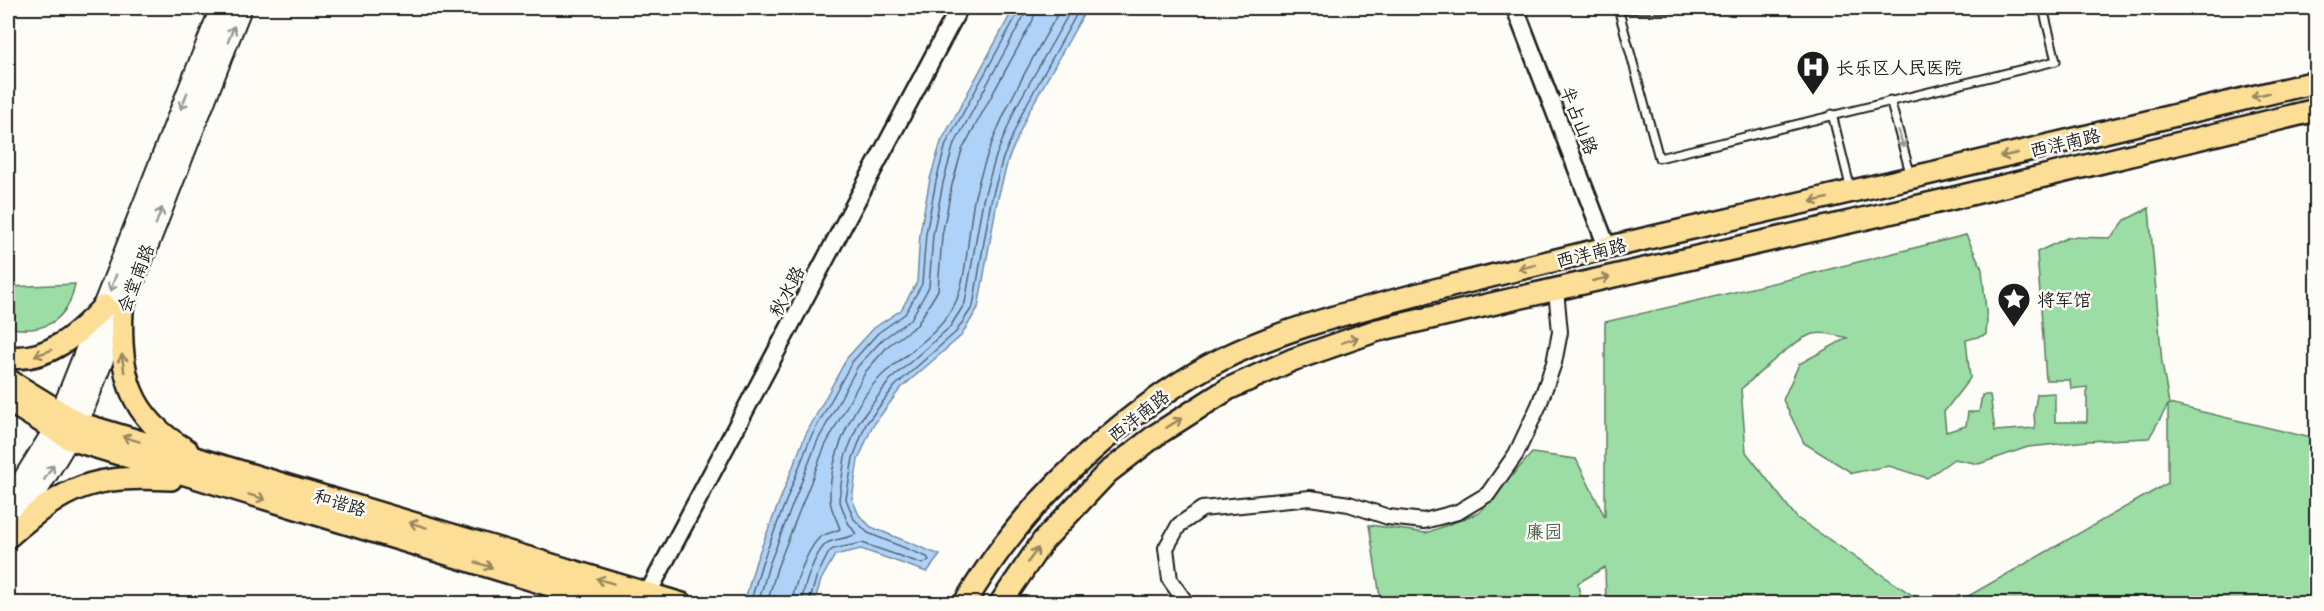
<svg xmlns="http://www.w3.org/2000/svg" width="2324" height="611" font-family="Mali,'LXGW WenKai TC',sans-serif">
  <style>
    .green { fill: #9cdca5; stroke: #5c7c60; stroke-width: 1.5 }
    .water { fill: #afd3f8; stroke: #748aa0; stroke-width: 1.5 }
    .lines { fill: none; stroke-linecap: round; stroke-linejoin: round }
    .shore { stroke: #576574; stroke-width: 1.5 }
    .service-casing { stroke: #1c1c1c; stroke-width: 11 }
    .minor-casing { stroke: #1c1c1c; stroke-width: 18 }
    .tertiary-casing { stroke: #1c1c1c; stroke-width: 21 }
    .secondary-casing { stroke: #1c1c1c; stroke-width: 24 }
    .primary-casing { stroke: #1c1c1c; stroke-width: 26 }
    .service { stroke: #fdfcf7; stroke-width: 7 }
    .minor { stroke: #fdfcf7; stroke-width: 14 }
    .tertiary { stroke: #fdfcf7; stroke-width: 16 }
    .secondary { stroke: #fdfcf7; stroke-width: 20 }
    .primary { stroke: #fcde96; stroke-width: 21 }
    .oneway { stroke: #989794 }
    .oneway2 { stroke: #97875f }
    .labels { text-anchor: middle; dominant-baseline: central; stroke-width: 5; stroke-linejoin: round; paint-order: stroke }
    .poi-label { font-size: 18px; fill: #1c1c1c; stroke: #fdfcf7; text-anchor: start }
    .street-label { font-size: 18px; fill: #1c1c1c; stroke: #fdfcf7 }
    .park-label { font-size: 18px; fill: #495f4c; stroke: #fdfcf7 }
  </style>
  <rect width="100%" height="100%" fill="#fdfcf7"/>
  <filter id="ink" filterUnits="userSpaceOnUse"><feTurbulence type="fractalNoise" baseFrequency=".0167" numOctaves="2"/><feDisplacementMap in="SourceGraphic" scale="12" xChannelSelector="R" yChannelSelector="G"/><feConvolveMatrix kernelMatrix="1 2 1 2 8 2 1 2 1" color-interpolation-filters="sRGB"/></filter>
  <g filter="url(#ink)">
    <g class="green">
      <path d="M2149,208l13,155 7,41 147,35v164h-360l212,-120v-78l-19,33 -61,3 -60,6 -49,17 -25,-5 -27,19 -38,-12 -37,7 -48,-30 -21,-43 16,-36 48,-26c-10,-3 -27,-7 -37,-3 -20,8 -51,39 -69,54l5,63 51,66 127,85h-318l-1,-36 -27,16 3,20h-200l-12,-78 57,8 53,-20 53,-60 44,6 29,58v-195l185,-43 176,-44 16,34 5,52 -1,14 -20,5 4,38 -26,34 2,20 20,-6 2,-14h11l3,-17h8l5,36 40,-3 -1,-15 3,-19 18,-1v29h32v-35l-16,2 -1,-9h-24l-9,-128 32,-15 42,1 14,-18z"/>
      <path d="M75,284c-7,37 -32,51 -67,43v-40z"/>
    </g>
    <path class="water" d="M1014,8h73l-59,105 -20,47 -11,42 -19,106 -17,28 -61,53 -28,38 -14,33 -6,39 7,16 12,12 69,28 -13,17 -66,-23 -26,6 -14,25 -7,23h-70l12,-42 49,-125 42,-78 27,-30 27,-18 16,-28 3,-49 10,-54 11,-37z"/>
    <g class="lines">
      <g class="shore">
        <path d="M750,604l12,-41 48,-124 42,-77 26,-29 27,-19 17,-30 4,-50 10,-53 10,-37 72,-131 1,-5"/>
        <path d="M758,604l11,-39 48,-123 41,-76 25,-27 28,-20 18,-32 4,-52 10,-52 10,-36 71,-131 2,-8"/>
        <path d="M767,604l10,-36 48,-122 41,-75 23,-26 28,-20 21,-35 4,-54 10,-51 10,-35 71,-130 2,-12"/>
        <path d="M792,604c1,-17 15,-54 27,-66 6,-5 14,-5 21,-9 -3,-10 -10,-20 -10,-30 -1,-42 25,-102 58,-129 23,-20 58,-41 69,-71 11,-29 11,-71 18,-103 16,-68 52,-127 86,-188"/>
        <path d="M802,604c0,-14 14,-56 27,-62 9,-4 19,-3 27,-8l-9,-13 -8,-22 6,-42 14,-35 31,-42 60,-53 15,-24 18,-103 13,-44 20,-49 56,-99"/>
        <path d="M809,604l7,-26 13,-26 4,-3 29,-6 61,21 6,-4 -2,-3 -59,-24 -14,-14 -8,-20 7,-41 13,-34 29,-38 61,-54 17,-26 18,-105 12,-43 20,-47 57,-103"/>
      </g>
      <g class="service-casing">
        <g id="service">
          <path d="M1618,8l41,150 397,-97 -13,-53"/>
          <path d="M1618,9l106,-1"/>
          <path d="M1890,100l21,76"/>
          <path d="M1832,114l19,76"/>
        </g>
      </g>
      <g class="minor-casing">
        <path id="minor" d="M1187,604l-17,-24 -4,-32 13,-23 23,-16 108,-11 39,6 39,13 36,4 34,-9 30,-18 28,-40 23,-49 15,-42 6,-31 -4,-42"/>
      </g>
      <g class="tertiary-casing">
        <g id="tertiary">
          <path d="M1515,8l92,239"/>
          <path d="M648,593l311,-585"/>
        </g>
      </g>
      <g class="secondary-casing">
        <g id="secondary">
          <path d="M8,504l46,-74 7,-17 160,-405"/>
          <path d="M14,529l64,-106 163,-415"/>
        </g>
      </g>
      <g class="primary-casing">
        <g id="primary">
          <path d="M122,309c-3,63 6,108 65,141"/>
          <path d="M8,357c40,5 70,-23 96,-51"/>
          <path d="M8,380l70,43 604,181"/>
          <path d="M8,401l62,38 542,165"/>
          <path d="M9,536c58,-51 84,-61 162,-57"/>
          <path d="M964,604c13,-21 27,-43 42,-62 51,-68 140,-145 216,-183 67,-33 141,-50 213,-69 80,-20 160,-40 240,-58 214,-48 428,-100 641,-150"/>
          <path d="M1000,604l43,-63 64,-68 49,-38 72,-46 64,-29 86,-30 572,-131 366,-89"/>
        </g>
      </g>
      <use href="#service" class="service"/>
      <use href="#minor" class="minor"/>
      <use href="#tertiary" class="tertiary"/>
      <use href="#secondary" class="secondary"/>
      <use href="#primary" class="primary"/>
    </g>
    <defs><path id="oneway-shaft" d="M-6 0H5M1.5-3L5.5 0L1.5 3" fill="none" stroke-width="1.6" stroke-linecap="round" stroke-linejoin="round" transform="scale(1.5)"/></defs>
    <g class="oneway">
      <use href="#oneway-shaft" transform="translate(231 34) rotate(-69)"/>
      <use href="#oneway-shaft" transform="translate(184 101) rotate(111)"/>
      <use href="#oneway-shaft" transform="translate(1901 139) rotate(75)"/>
      <use href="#oneway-shaft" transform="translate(159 216) rotate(-69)"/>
      <use href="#oneway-shaft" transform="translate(113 283) rotate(111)"/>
      <use href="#oneway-shaft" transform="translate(49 472) rotate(-58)"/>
    </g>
    <g class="oneway2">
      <use href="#oneway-shaft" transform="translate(2260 95) rotate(167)"/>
      <use href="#oneway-shaft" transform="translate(2009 155) rotate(167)"/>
      <use href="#oneway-shaft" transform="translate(1819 200) rotate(167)"/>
      <use href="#oneway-shaft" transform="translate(1527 267) rotate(166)"/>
      <use href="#oneway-shaft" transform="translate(1601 279) rotate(-13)"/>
      <use href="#oneway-shaft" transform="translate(1350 340) rotate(-19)"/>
      <use href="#oneway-shaft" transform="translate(43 353) rotate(161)"/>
      <use href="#oneway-shaft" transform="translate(123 363) rotate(-98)"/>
      <use href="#oneway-shaft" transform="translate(1174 423) rotate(-32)"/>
      <use href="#oneway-shaft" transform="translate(131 439) rotate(-163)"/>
      <use href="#oneway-shaft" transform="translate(257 497) rotate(17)"/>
      <use href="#oneway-shaft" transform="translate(418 525) rotate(-163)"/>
      <use href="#oneway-shaft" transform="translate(1033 555) rotate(-54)"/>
      <use href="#oneway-shaft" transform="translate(484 565) rotate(17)"/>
      <use href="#oneway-shaft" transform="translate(605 581) rotate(-163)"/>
    </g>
  </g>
  <defs>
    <g id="hospital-pin" transform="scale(1.725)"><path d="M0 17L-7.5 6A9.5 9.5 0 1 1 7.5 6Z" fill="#1c1c1c" stroke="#fdfcf7"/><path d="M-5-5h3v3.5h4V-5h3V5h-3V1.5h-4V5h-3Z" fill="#fff"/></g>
    <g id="sight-pin" transform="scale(1.725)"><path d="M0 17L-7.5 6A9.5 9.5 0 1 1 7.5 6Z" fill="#1c1c1c" stroke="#fdfcf7"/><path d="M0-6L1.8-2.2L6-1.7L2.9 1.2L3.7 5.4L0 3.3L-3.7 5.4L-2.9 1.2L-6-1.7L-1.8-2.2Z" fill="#fff"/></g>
  </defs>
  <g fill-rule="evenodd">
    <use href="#hospital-pin" x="1813" y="67"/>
    <use href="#sight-pin" x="2014" y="299"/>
  </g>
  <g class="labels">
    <g class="poi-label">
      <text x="1836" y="67">长乐区人民医院</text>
      <text x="2037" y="299">将军馆</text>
    </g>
    <g class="street-label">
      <text transform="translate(1580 120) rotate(69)">半占山路</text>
      <text transform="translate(2065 142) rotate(-13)">西洋南路</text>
      <text transform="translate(1591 252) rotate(-14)">西洋南路</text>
      <text transform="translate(135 278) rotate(-69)">会堂南路</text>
      <text transform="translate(786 291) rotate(-62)">秋水路</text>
      <text transform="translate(1138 415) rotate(-38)">西洋南路</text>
      <text transform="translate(340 502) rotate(17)">和谐路</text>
    </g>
    <g class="park-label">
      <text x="1544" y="531">廉园</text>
    </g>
  </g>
  <rect width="2324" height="611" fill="none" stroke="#fdfcf7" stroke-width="30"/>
  <rect x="15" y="15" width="2294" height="581" fill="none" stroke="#1c1c1c" stroke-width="2" filter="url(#ink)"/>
</svg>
